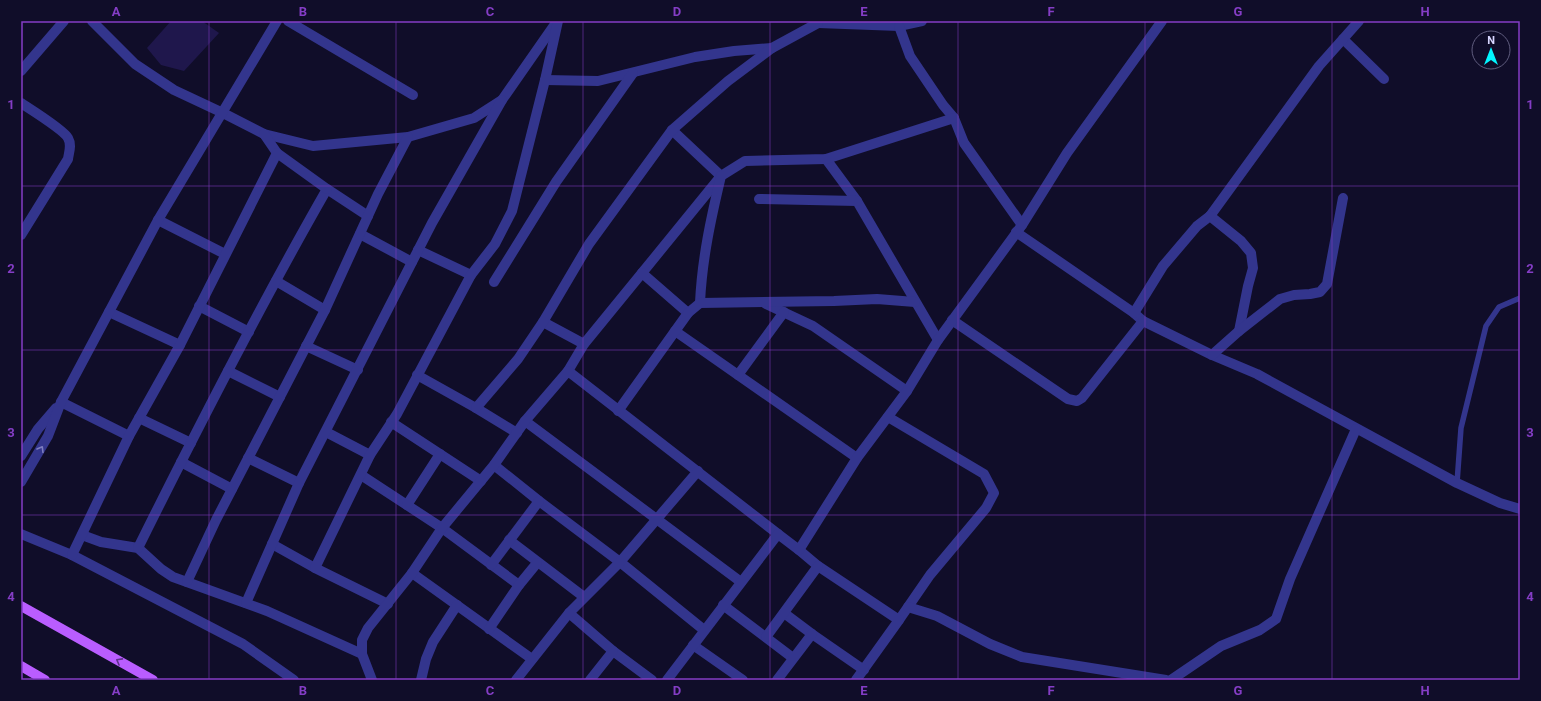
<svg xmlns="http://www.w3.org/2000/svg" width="1541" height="701" font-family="Roboto,sans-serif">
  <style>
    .building { fill: #1f174c }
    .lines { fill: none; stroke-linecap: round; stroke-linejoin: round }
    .service { stroke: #33358d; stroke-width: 5.5 }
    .minor { stroke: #33358d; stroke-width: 10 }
    .tertiary { stroke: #33358d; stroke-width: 10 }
    .primary { stroke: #b95dff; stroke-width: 10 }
    .oneway { stroke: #7d7dc0 }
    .oneway2 { stroke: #5c3189 }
    .grid { fill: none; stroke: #843dc5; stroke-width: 1; stroke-opacity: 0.55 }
    .neatline { fill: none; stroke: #843dc5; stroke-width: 1.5 }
    .grid-label { font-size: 13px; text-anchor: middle; font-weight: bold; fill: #843dc5 }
  </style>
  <rect width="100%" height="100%" fill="#100d29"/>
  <path class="building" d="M171,21h31l17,12 -35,38 -23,-6 -14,-17z"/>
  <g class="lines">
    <path class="service" d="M1457,483l4,-55 25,-102 13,-19 21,-9"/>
    <g class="minor">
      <path d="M92,21l43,43 39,26 49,23 41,21 49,12 95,-9 66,-19 28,-18 53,-76"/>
      <path d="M288,21l125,74"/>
      <path d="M818,23l81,3 23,-5"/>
      <path d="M899,26l11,30 33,49 11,13 10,25 58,82"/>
      <path d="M1343,39l41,40"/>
      <path d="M21,71l43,-50"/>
      <path d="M545,80l53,1 97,-24 39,-6 38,-3"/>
      <path d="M21,103c9,6 43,27 47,35 4,7 1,14 0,21l-47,76"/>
      <path d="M264,134l13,19"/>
      <path d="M826,159l31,42 81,139"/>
      <path d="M759,199l98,2"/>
      <path d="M1210,216l109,-150 40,-45"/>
      <path d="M158,220l67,34"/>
      <path d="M1016,232l118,81 9,8 69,34 45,19 200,109 43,20 20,6"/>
      <path d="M360,234l52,28"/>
      <path d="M418,250l53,25"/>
      <path d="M642,273l79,-97 -49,-46"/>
      <path d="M276,281l49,29"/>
      <path d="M494,282l62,-100 77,-109"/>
      <path d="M700,303c2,-44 11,-85 21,-127l24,-15 81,-2 128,-41"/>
      <path d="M766,304l47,22 94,65"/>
      <path d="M199,306l50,26"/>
      <path d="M109,312l71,33"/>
      <path d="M1134,313l29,-47 34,-40 13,-10 31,25 10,12 2,15 -5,18 -9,45"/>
      <path d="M952,320l116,79 9,2 5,-3 61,-77"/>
      <path d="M543,322l41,22"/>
      <path d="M675,331l182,127"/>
      <path d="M306,346l52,24"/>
      <path d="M1212,355l27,-24 41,-32 14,-4 16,-1 10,-2 7,-8 16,-86"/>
      <path d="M228,371l52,26"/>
      <path d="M568,371l16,-27 58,-71 46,40"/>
      <path d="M417,375l59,33 41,25"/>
      <path d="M738,375l46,-63"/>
      <path d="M61,402l68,34"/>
      <path d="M476,408l42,-49 25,-37 46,-78 83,-114 56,-49 44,-33 46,-25v-2"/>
      <path d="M618,411l70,-98 12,-10 134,-2 43,-2 38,3"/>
      <path d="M888,417l96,57 10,19 -8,15 -56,67 -31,45"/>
      <path d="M139,418l52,25"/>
      <path d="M525,421l216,161"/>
      <path d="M391,422l90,59"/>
      <path d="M326,432l44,23"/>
      <path d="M248,458l51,25"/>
      <path d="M181,462l51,27"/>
      <path d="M494,465l45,36 81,61 84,68"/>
      <path d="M361,475l81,53 77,57"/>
      <path d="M407,505l33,-51"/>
      <path d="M21,534l51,21 171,89 51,36"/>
      <path d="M82,535l19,7 37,6 23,21 12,8 94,34 95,43"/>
      <path d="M509,540l75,57"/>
      <path d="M272,544l43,24"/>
      <path d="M138,548c60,-121 122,-242 189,-359l41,27"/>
      <path d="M799,550l19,16 81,54 -43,60"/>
      <path d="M72,555l57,-119 51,-91 97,-192 50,36"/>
      <path d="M491,565l48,-64"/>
      <path d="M412,573l120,86"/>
      <path d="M187,582l29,-62 109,-210 53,-116 30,-57"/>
      <path d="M246,603l53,-120 133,-260 70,-123"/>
      <path d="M388,604l-73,-36 55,-113 27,-41 74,-139 24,-31 17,-33 33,-131 13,-59"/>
      <path d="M723,605l70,53"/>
      <path d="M908,607l29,9 53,28 32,13 144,23"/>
      <path d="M569,613l44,38 39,29"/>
      <path d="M784,613l28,21 52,36"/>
      <path d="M489,629l30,-44 18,-22"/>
      <path d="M766,637l52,-71"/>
      <path d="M693,645l50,35"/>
      <path d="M372,680l-10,-26v-14l6,-12 44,-55 30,-45 52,-63 31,-44 43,-50 210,163"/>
      <path d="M421,680l5,-21 7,-17 24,-37"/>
      <path d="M516,680l53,-67 51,-51 78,-91"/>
      <path d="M590,680l23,-29"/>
      <path d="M777,680l35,-46"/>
      <path d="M1171,680l50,-34 39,-16 16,-11 14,-40 66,-150"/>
    </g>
    <g class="tertiary">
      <path d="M21,456l17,-27 18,-21"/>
      <path d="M21,482l27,-46 13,-34 97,-182 119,-199"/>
      <path d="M667,680l111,-146 21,16 58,-92 50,-67 31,-51 84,-115 45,-72 95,-132"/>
    </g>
    <g class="primary">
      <path d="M21,606l132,74"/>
      <path d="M21,666l24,14"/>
    </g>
  </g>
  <defs><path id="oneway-chevron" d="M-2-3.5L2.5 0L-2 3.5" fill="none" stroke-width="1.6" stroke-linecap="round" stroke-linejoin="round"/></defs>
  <use class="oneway" href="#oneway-chevron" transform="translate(41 449) rotate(-59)"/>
  <use class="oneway2" href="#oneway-chevron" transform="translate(119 661) rotate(-151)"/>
  <path class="grid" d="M209,21v659M396,21v659M583,21v659M770,21v659M958,21v659M1145,21v659M1332,21v659M21,186h1499M21,350h1499M21,515h1499"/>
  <rect width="1541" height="701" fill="none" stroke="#100d29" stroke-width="44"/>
  <g transform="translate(1491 50)"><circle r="19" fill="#100d29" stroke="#605d7f"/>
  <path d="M0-3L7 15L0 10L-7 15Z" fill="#02f5ff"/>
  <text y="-6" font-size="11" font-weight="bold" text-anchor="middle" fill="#d8d6ff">N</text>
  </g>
  <rect x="22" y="22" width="1497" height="657" class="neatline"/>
  <g class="grid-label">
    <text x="116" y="16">A</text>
    <text x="303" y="16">B</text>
    <text x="490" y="16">C</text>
    <text x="677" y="16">D</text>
    <text x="864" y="16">E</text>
    <text x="1051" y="16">F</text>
    <text x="1238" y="16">G</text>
    <text x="1425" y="16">H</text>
    <text x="11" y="109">1</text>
    <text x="1530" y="109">1</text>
    <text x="11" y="273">2</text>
    <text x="1530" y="273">2</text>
    <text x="11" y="437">3</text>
    <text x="1530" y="437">3</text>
    <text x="11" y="601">4</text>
    <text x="1530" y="601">4</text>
    <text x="116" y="695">A</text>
    <text x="303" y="695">B</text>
    <text x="490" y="695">C</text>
    <text x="677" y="695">D</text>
    <text x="864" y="695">E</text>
    <text x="1051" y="695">F</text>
    <text x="1238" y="695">G</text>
    <text x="1425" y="695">H</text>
  </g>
</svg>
